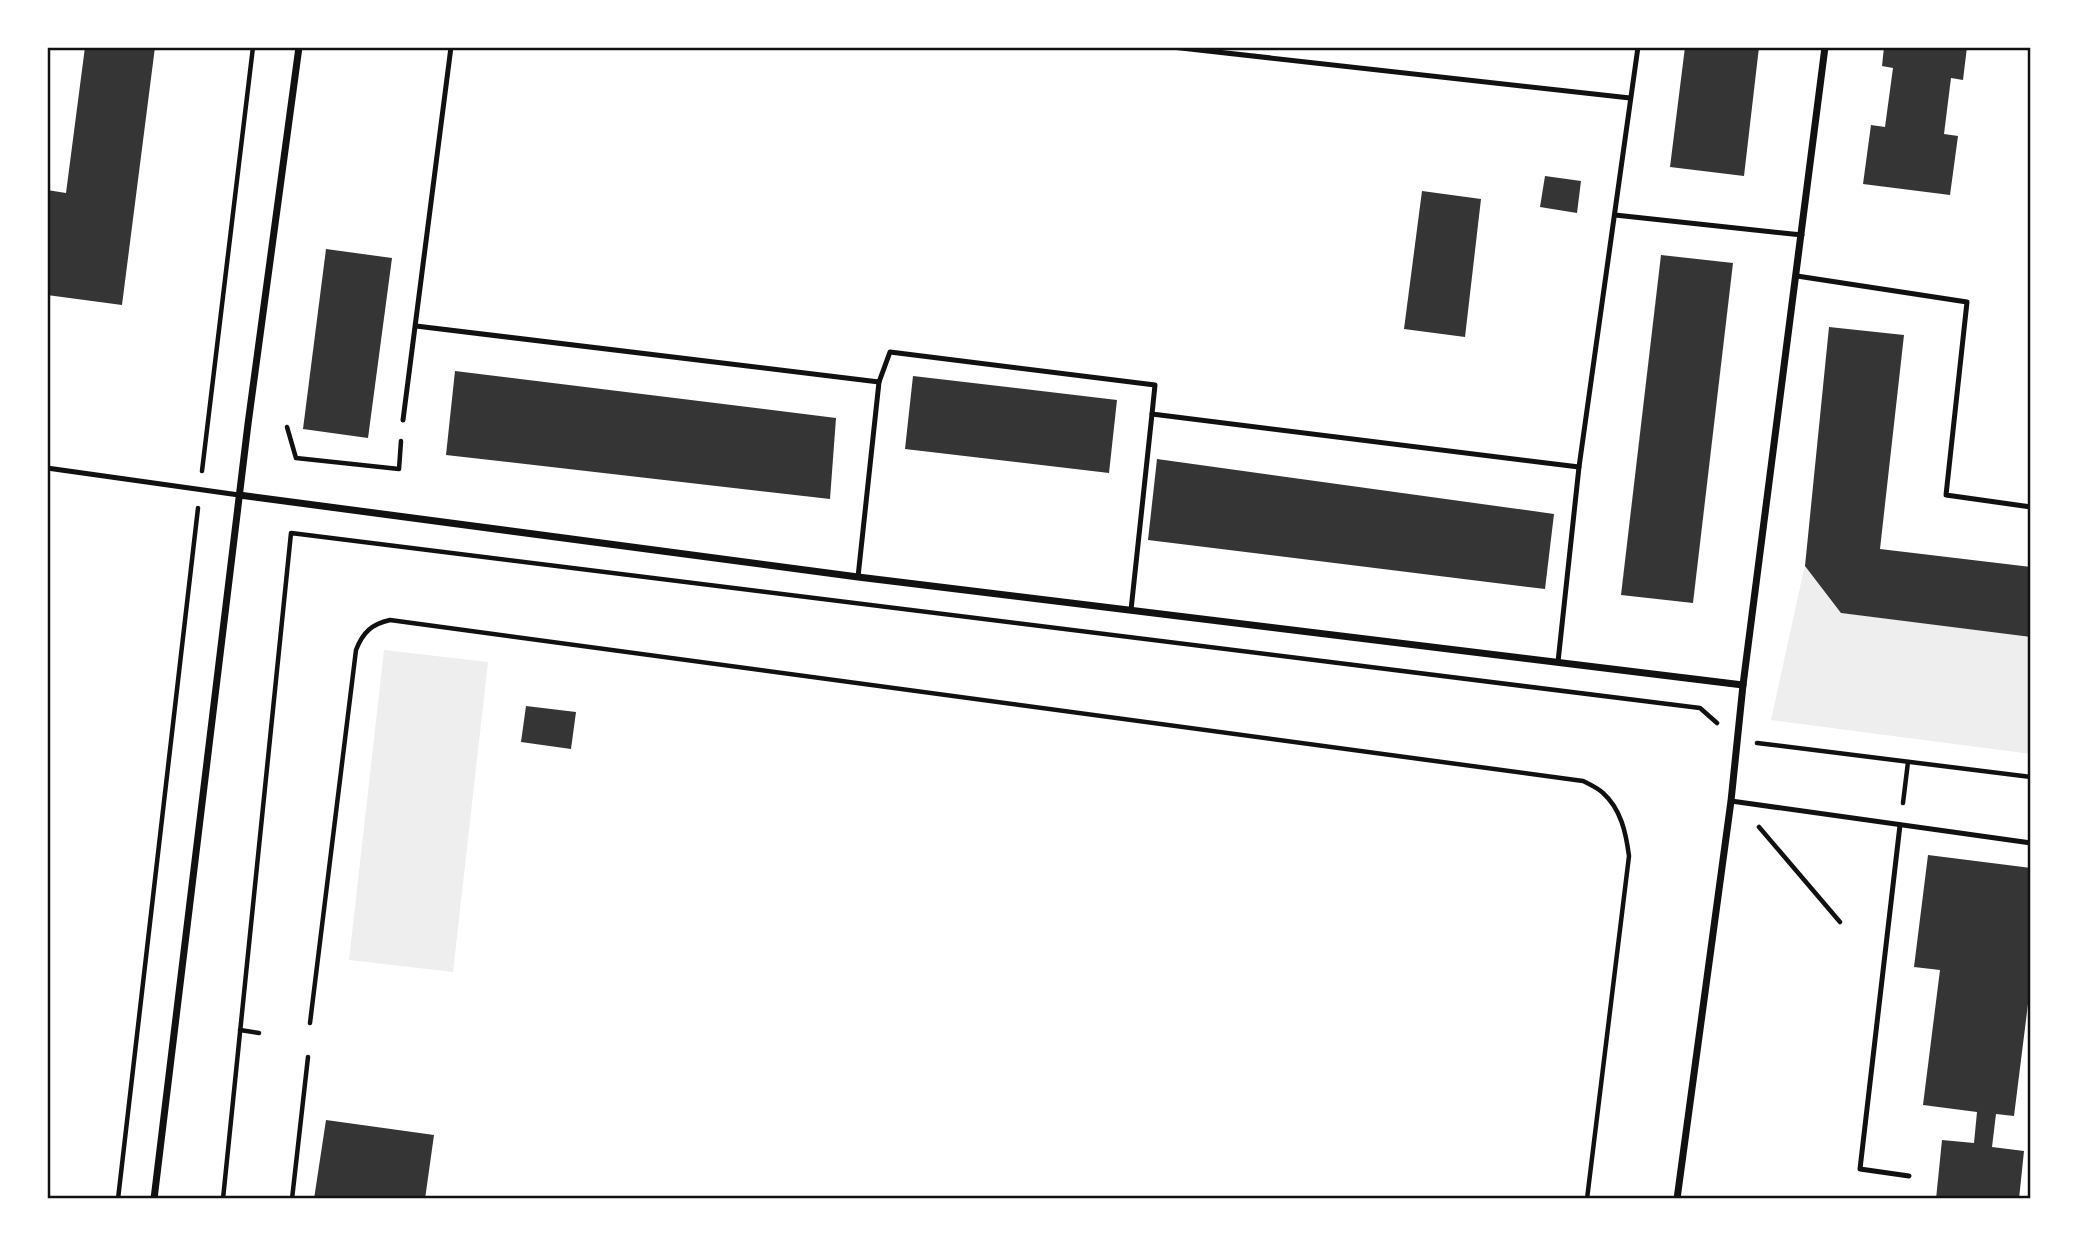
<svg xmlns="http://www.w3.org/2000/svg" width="2078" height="1246" font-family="'Work Sans',sans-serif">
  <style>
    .green { fill: #eee }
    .building { fill: #353535 }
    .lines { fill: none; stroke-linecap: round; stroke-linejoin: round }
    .path { stroke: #111; stroke-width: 4.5 }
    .service { stroke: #111; stroke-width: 5 }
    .minor { stroke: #111; stroke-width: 7 }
    .neatline { fill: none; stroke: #111; stroke-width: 2.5 }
  </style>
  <rect width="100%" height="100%" fill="#fff"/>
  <g class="green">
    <path d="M1806,560l36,53 189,24v117l-260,-34z"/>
    <path d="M384,650l104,12 -35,310 -104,-12z"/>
  </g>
  <g class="building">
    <path d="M85,47h70l-33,258 -75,-10v-105l19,3z"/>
    <path d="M1685,47h74l-15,129 -74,-9z"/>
    <path d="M1884,47h83l-4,33 -12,-2 -7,56 14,2 -8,59 -87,-11 8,-59 14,2 8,-59 -11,-2z"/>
    <path d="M1545,176l36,5 -4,32 -37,-6z"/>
    <path d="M1422,191l59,8 -16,138 -61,-8z"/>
    <path d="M326,249l66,9 -24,180 -65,-9z"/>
    <path d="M1661,255l72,8 -40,340 -72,-8z"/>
    <path d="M1829,327l75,8 -24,214 151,18v70l-190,-24 -36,-47z"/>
    <path d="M455,371l381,47 -6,81 -384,-44z"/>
    <path d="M913,376l204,24 -8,73 -204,-24z"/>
    <path d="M1157,459l397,55 -9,75 -397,-49z"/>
    <path d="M526,706l50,6 -5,37 -50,-7z"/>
    <path d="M1928,855l103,13v112l-17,136 -18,-2 -4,33 32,4 -5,48h-83l6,-59 32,3 3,-31 -54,-7 17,-135 -26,-3z"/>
    <path d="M326,1120l108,15 -9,64h-111z"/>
  </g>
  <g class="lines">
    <g class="path">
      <path d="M287,427l9,31 103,11 2,-28"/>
      <path d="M202,471l51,-424"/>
      <path d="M1757,743l274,34"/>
      <path d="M1903,803l5,-41"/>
      <path d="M1759,827l81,95"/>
      <path d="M310,1023l46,-373c7,-18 16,-26 34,-30l1193,161c6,3 15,7 20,12 18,16 23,40 26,63l-42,343"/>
      <path d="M240,1030l19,3"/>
      <path d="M118,1199l80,-691"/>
      <path d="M223,1199l68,-666 1409,175 17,15"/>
      <path d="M292,1199l16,-142"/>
    </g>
    <g class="service">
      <path d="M1172,47l458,51"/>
      <path d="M1615,215l187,20"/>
      <path d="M1797,276l170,26 -21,193 85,12"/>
      <path d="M416,326l463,56 11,-30 265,33 -3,29 427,53"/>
      <path d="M403,420l48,-373"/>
      <path d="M47,468l192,27"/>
      <path d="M858,577l21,-195"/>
      <path d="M1131,610l21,-196"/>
      <path d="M1558,662l21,-195 59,-420"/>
      <path d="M1731,801l300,42"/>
      <path d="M1900,825l-40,344 49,7"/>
    </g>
    <g class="minor">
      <path d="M239,495l619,82 885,108 82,-638"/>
      <path d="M154,1199l94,-775 51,-377"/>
      <path d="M1677,1199l54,-398 12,-116"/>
    </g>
  </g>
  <rect width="2078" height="1246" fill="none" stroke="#ffffff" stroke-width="98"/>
  <rect x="49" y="49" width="1980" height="1148" class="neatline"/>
</svg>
